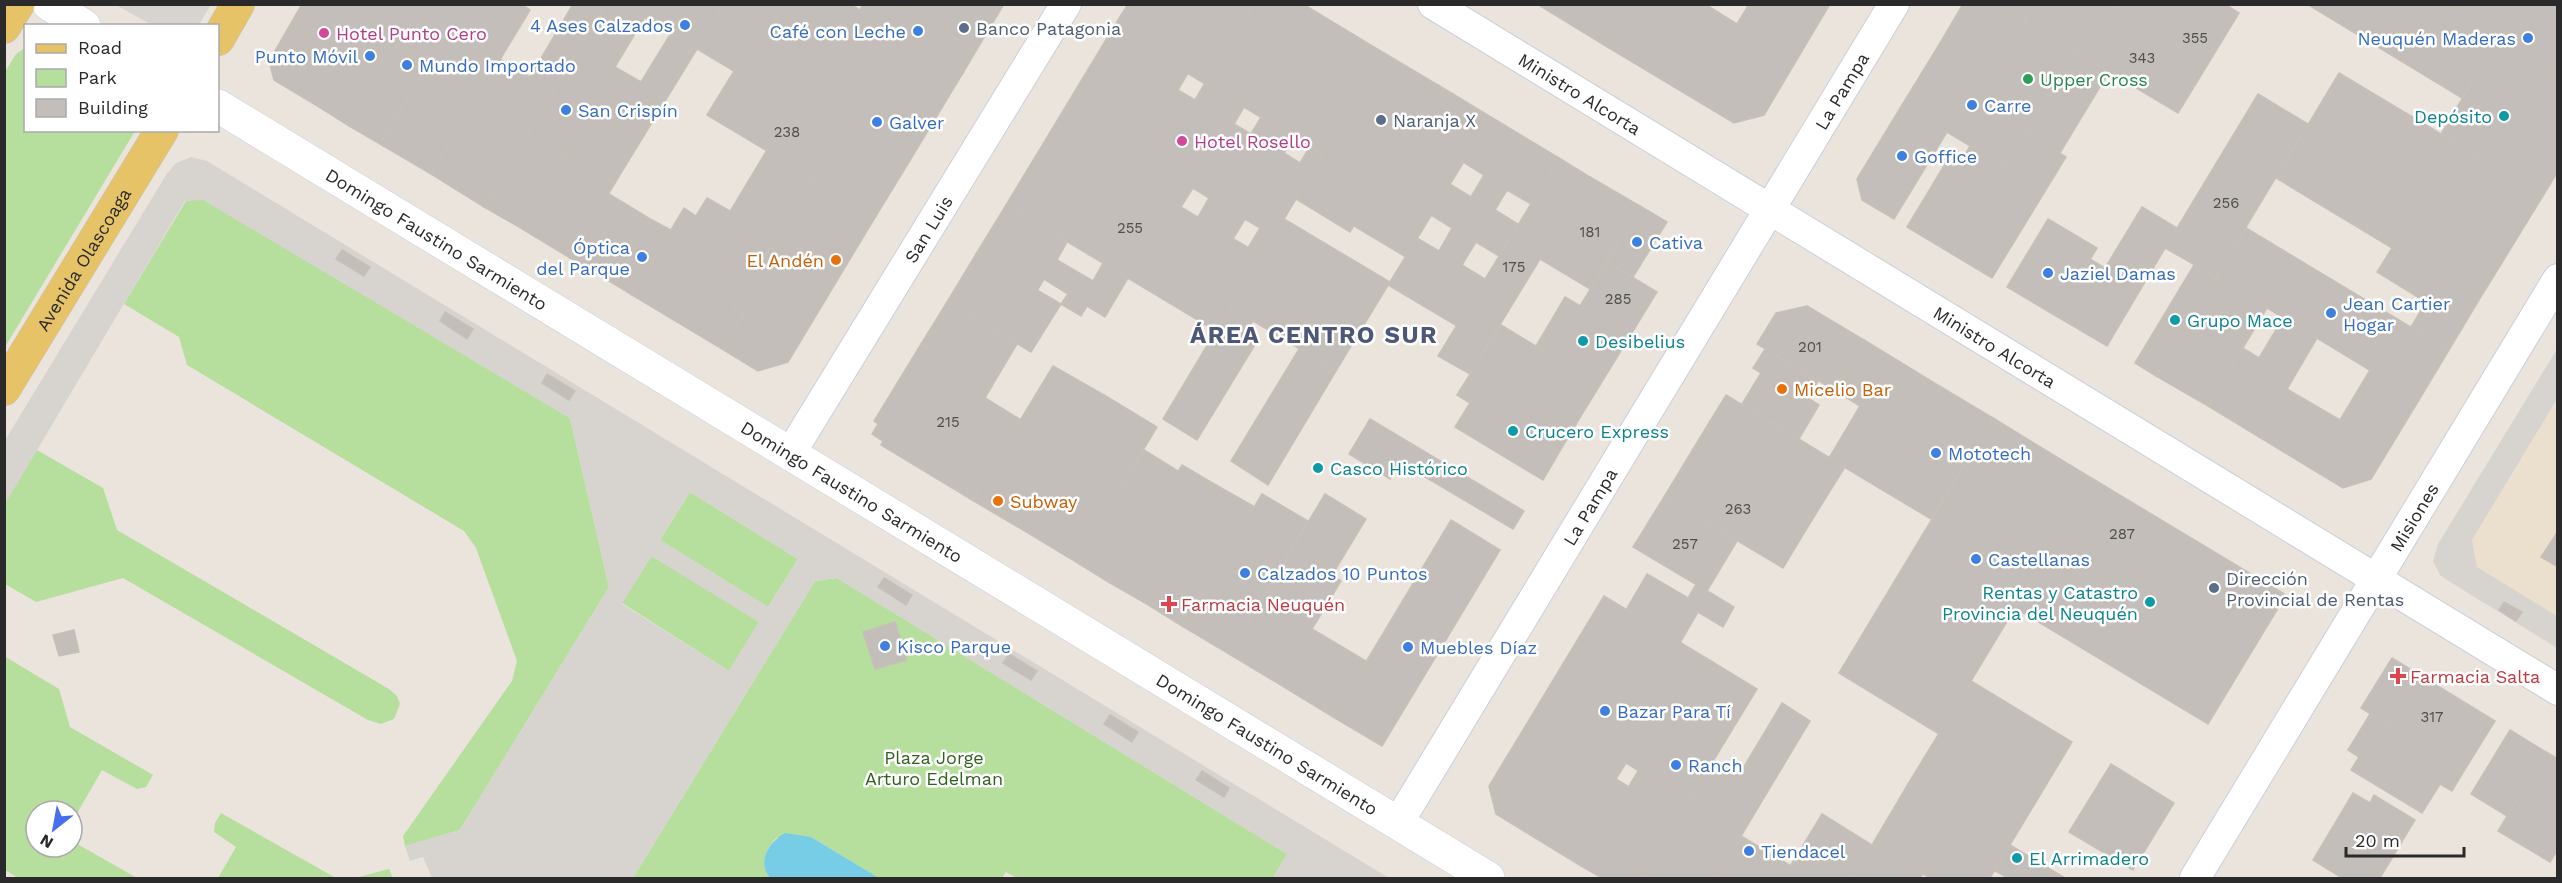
<svg xmlns="http://www.w3.org/2000/svg" width="2562" height="883" font-family="'Work Sans',sans-serif">
  <style>
    .education { fill: #ebe0cd }
    .green { fill: #b6de9d; fill-rule: evenodd }
    .plaza { fill: #d7d4cf; fill-rule: evenodd }
    .water { fill: #77cde6 }
    .building { fill: #c3beb9; stroke: #c6c0b7; stroke-width: 1.5 }
    .lines { fill: none; stroke-linecap: round; stroke-linejoin: round }
    .minor-casing { stroke: #cbcfda; stroke-width: 32 }
    .secondary-casing { stroke: #cbcfda; stroke-width: 34 }
    .primary-casing { stroke: #c3c3c3; stroke-width: 34 }
    .minor { stroke: #fff; stroke-width: 30 }
    .secondary { stroke: #fff; stroke-width: 33 }
    .primary { stroke: #e6c366; stroke-width: 33 }
    .shop-dot { fill: #3f7fe0; stroke: #fff; stroke-width: 2 }
    .service-dot { fill: #5c6f8a; stroke: #fff; stroke-width: 2 }
    .hotel-dot { fill: #d1479c; stroke: #fff; stroke-width: 2 }
    .leisure-dot { fill: #2e9e5b; stroke: #fff; stroke-width: 2 }
    .culture-dot { fill: #0f9aa8; stroke: #fff; stroke-width: 2 }
    .food-dot { fill: #e8710a; stroke: #fff; stroke-width: 2 }
    .health-dot { fill: #e0444e; stroke: #fff; stroke-width: 2 }
    .labels { text-anchor: middle; dominant-baseline: central; stroke-width: 5; stroke-linejoin: round; paint-order: stroke }
    .number-label { font-size: 15px; fill: #504f4e }
    .shop-label { font-size: 18px; fill: #366cbe; stroke: #fff; text-anchor: start }
    .service-label { font-size: 18px; fill: #4e5e75; stroke: #fff; text-anchor: start }
    .hotel-label { font-size: 18px; fill: #b23c85; stroke: #fff; text-anchor: start }
    .leisure-label { font-size: 18px; fill: #27864d; stroke: #fff; text-anchor: start }
    .street-label { font-size: 18px; fill: #2a2a2a; stroke: #fff }
    .culture-label { font-size: 18px; fill: #0d838f; stroke: #fff; text-anchor: start }
    .food-label { font-size: 18px; fill: #c56008; stroke: #fff; text-anchor: start }
    .health-label { font-size: 18px; fill: #be3a42; stroke: #fff; text-anchor: start }
    .park-label { font-size: 18px; fill: #30611f; stroke: #fff }
    .district-label { font-size: 24px; font-weight: bold; letter-spacing: 1.5px; fill: #4d5777; stroke: #fff }
  </style>
  <rect width="100%" height="100%" fill="#ebe4dd"/>
  <path class="education" d="M2557,399v217l-80,-49 -5,-27z"/>
  <g class="green">
    <path d="M25,48l1,82 109,1 -130,216v-275l11,-18z"/>
    <path d="M203,199l367,219 39,169 -149,243 -55,16 -2,-10 109,-155 5,-20 -41,-113 -12,-17 -277,-166 -8,-28 -55,-33 62,-103z"/>
    <path d="M37,450l66,38 14,42 272,159 8,7 3,8 -6,15 -13,5 -13,-4 -245,-142 -87,24 -31,-18 -1,-80z"/>
    <path d="M690,492l108,67 -30,48 -108,-67z"/>
    <path d="M652,555l107,67 -30,49 -107,-68z"/>
    <path d="M837,578l450,276 -14,24h-256l-11,-6 -4,6h-123l-68,-41 -35,1c-10,12 -18,27 -6,40h-137l182,-297zM895,622l12,37 -32,10 -12,-37z"/>
    <path d="M4,656l55,33 11,38 83,48 -7,12 -9,2 -35,-19 -30,52v-11h-36v36h36v-6l65,37h-119l-13,-8z"/>
    <path d="M221,813l115,65h-118l18,-31 -22,-15 1,-9z"/>
    <path d="M389,869l4,9h-38z"/>
  </g>
  <g class="plaza">
    <path d="M116,5h95l-13,21 -46,-1z"/>
    <path d="M191,157l16,4 1182,717h-116l14,-24 -450,-276 -22,3 -182,297h-201l-9,-21 -13,4 -5,-15 55,-16 149,-243 -39,-169 -367,-218 -18,1 -180,303 -1,-62 162,-267 10,-12zM445,313l28,16 -5,9 -28,-16zM548,374l26,17 -4,8 -28,-16zM690,492l108,67 -30,48 -108,-67zM651,556l108,66 -30,49 -107,-67zM1009,654l27,16v1l-32,-8zM1110,716l21,25 -26,-16zM1202,771l27,17 -5,9 -28,-16z"/>
    <path d="M2557,349v50l-85,141 5,27 80,49v32l-110,-68 -7,-5 -7,-14 5,-17zM2504,602l17,10 -4,9 -18,-11z"/>
  </g>
  <path class="water" d="M785,833l26,4 68,41h-109c-14,-16 -1,-36 15,-45z"/>
  <g class="building">
    <path d="M302,4h78l-61,103 -45,-27 -5,-19z"/>
    <path d="M380,4h42l-73,122 -30,-19z"/>
    <path d="M422,4h42l-84,140 -31,-18z"/>
    <path d="M464,4h57l9,6 -99,164 -51,-30z"/>
    <path d="M573,4h33l-122,203 -53,-33 69,-115 30,18z"/>
    <path d="M606,4h18l21,13 -126,210 -35,-20z"/>
    <path d="M629,4h94l-26,45 -70,-42z"/>
    <path d="M723,4h127l113,69 -60,99 -206,-123z"/>
    <path d="M863,4h36l77,47 -13,22 -103,-63z"/>
    <path d="M899,4h105l-28,47z"/>
    <path d="M1128,4h126l-12,20 9,6 -36,60 -102,-62z"/>
    <path d="M1254,4h49l81,49 -61,101 -108,-64 36,-60 -9,-6z"/>
    <path d="M1537,4h92l-25,41z"/>
    <path d="M1629,4h76l32,20 12,-20h81l-66,111 -30,8 -130,-78z"/>
    <path d="M1963,4h34l78,47 -32,55 -103,-63z"/>
    <path d="M1997,4h37l-10,17z"/>
    <path d="M2034,4h76l98,60 -30,49 -154,-92z"/>
    <path d="M2110,4h115l14,9 -31,51z"/>
    <path d="M2307,4h145l49,30 -39,64z"/>
    <path d="M2452,4h67l-18,30z"/>
    <path d="M2519,4h39v75l-62,-37z"/>
    <path d="M1113,28l75,45 -10,17 17,10 10,-17 39,24 -10,17 17,10 10,-17 33,20 -10,16 16,10 10,-17 13,8 -61,102 -14,-8 12,-20 -15,-9 -12,20 -35,-22 11,-19 -16,-10 -12,19 -129,-78z"/>
    <path d="M671,33l26,16 -82,134 -51,-31 51,-85 26,15z"/>
    <path d="M2496,42l62,37v92l-15,25 -102,-62z"/>
    <path d="M1940,43l103,63 -38,61 -103,-62z"/>
    <path d="M2075,51l34,21 -49,81 -34,-21z"/>
    <path d="M1384,53l54,32 -88,147 -54,-33z"/>
    <path d="M734,71l169,101 -27,44 -169,-101z"/>
    <path d="M2339,73l102,61 -64,105 -101,-61z"/>
    <path d="M1438,85l53,32 -85,140 -52,-31z"/>
    <path d="M2258,94l50,30 -92,153 -51,-29z"/>
    <path d="M1902,105l45,27 -53,87 -32,-19 -5,-21z"/>
    <path d="M1491,117l68,41 -28,46 -24,-14 -12,20 23,14 -19,32 -23,-14 -14,23 23,14 -28,47 -69,-41 29,-47 22,13 13,-23 -21,-13 19,-31 21,13 13,-22 -21,-13z"/>
    <path d="M1052,129l210,127 -46,75 -210,-126z"/>
    <path d="M2026,132l40,25 -74,121 -40,-24z"/>
    <path d="M2441,134l102,62 -64,104 -102,-61z"/>
    <path d="M1970,146l35,21 -53,87 -45,-27 41,-68 10,7z"/>
    <path d="M767,150l46,28 -79,130 10,6 -22,35 -55,-33z"/>
    <path d="M564,152l51,31 -45,75 -51,-31z"/>
    <path d="M1559,158l31,19 -120,197 -32,-18z"/>
    <path d="M1590,177l50,29 -50,83 -50,-30z"/>
    <path d="M813,178l63,38 -88,146 -30,9 -36,-22 22,-35 -10,-6z"/>
    <path d="M609,194l43,26 -38,64 -44,-26z"/>
    <path d="M707,198l23,13 -63,105 -35,-21 52,-87 12,8z"/>
    <path d="M1006,205l61,37 -10,18 36,21 10,-18 25,15 -23,39 -18,-11 -6,10 -20,-12 7,-10 -24,-15 -7,12 -61,-37z"/>
    <path d="M1640,206l27,16 -34,55 -26,-15z"/>
    <path d="M2142,207l35,21 -70,118 -51,-30 34,-57 15,9z"/>
    <path d="M1284,219l106,63 -54,89 -106,-64z"/>
    <path d="M2048,219l49,29 -41,68 -49,-29z"/>
    <path d="M652,220l19,10 -39,65 -18,-11z"/>
    <path d="M2246,228l203,122 -30,50 -203,-123z"/>
    <path d="M2392,248l87,52 -30,50 -38,-23 15,-25 -49,-30z"/>
    <path d="M342,250l28,17 -6,9 -28,-17z"/>
    <path d="M976,254l85,50 -30,48 -84,-50z"/>
    <path d="M1607,262l50,30 -27,44 -50,-30z"/>
    <path d="M2194,265l22,12 -60,99 -21,-13z"/>
    <path d="M2216,277l51,31 -59,98 -52,-30z"/>
    <path d="M1565,297l65,39 -30,49 -64,-39z"/>
    <path d="M947,302l70,42 -25,42 -71,-42z"/>
    <path d="M1807,306l57,34 -30,50 -77,-46 19,-31z"/>
    <path d="M1230,307l23,14 -9,15 12,7 -59,97 -34,-21z"/>
    <path d="M445,312l28,17 -6,10 -27,-18z"/>
    <path d="M2283,318l34,20 -58,99 -51,-31 35,-58 16,10z"/>
    <path d="M1501,325l99,60 -30,49 -100,-60z"/>
    <path d="M1864,340l77,47 -62,101 -50,-30 31,-52 -26,-16z"/>
    <path d="M921,344l71,42 -7,12 36,22 -49,80 -91,-55 2,-4 -11,-7 6,-10 -4,-3z"/>
    <path d="M1299,349l37,22 -68,114 -37,-24z"/>
    <path d="M1765,349l53,32 -10,17 11,7 -20,34 -57,-35 19,-31 -8,-5z"/>
    <path d="M1053,366l51,29 -81,135 -51,-30z"/>
    <path d="M2370,370l49,30 -48,79 -28,9 -84,-51 28,-48 53,31z"/>
    <path d="M547,374l28,17 -6,9 -27,-17z"/>
    <path d="M1470,374l100,60 -27,46 -88,-53 15,-24 -13,-8z"/>
    <path d="M1941,387l52,31 -62,101 -52,-31z"/>
    <path d="M1104,395l53,32 -81,135 -53,-32z"/>
    <path d="M1726,395l119,72 -33,53 -119,-71z"/>
    <path d="M1993,418l100,61 -154,255 -100,-61z"/>
    <path d="M1370,419l154,92 -11,18 -113,-67 -10,17 -41,-25z"/>
    <path d="M1693,449l119,71 -29,48 -119,-71z"/>
    <path d="M1144,450l34,21 -68,112 -34,-21z"/>
    <path d="M1182,465l34,20 -71,118 -35,-20z"/>
    <path d="M2093,479l193,116 -78,129 -193,-116z"/>
    <path d="M1216,485l39,22 -73,119 -37,-23z"/>
    <path d="M1262,494l46,27 -79,133 -47,-28z"/>
    <path d="M1325,494l41,25 -34,56 9,6 -62,103 -50,-30z"/>
    <path d="M1664,497l73,44 -30,50 -74,-44z"/>
    <path d="M1451,520l49,30 -118,196 -49,-29z"/>
    <path d="M2558,531v36l-17,-10z"/>
    <path d="M1647,574l41,24 8,-14 38,23 -11,20 -25,-15 -18,31 -54,-33z"/>
    <path d="M884,578l28,17 -6,10 -28,-18z"/>
    <path d="M1604,596l102,62 -67,113 -13,-8 -10,16 13,8 -48,79 -85,-52 -7,-28z"/>
    <path d="M2504,602l18,10 -6,9 -17,-11z"/>
    <path d="M895,622l12,38 -32,9 -12,-37z"/>
    <path d="M1312,629l54,32 -33,56 -54,-33z"/>
    <path d="M74,630l5,22 -20,4 -6,-21z"/>
    <path d="M1009,654l28,17 -6,9 -28,-17z"/>
    <path d="M1706,658l51,31 -115,189h-40l-21,-12z"/>
    <path d="M2392,658l103,63 -31,50 -103,-63z"/>
    <path d="M1971,681l101,61 -62,103 -102,-61z"/>
    <path d="M1782,703l28,18 -94,157h-74l72,-118 25,15z"/>
    <path d="M2370,714l94,57 -12,20 -12,-7 -18,29 -71,-43 8,-13 -11,-7z"/>
    <path d="M1110,715l28,17 -6,10 -28,-18z"/>
    <path d="M2510,730l36,22 -39,64 -36,-22z"/>
    <path d="M2546,752l12,7v90l-8,13 -52,-31z"/>
    <path d="M2111,764l63,39 -41,67 -64,-38z"/>
    <path d="M1202,771l27,17 -5,9 -28,-17z"/>
    <path d="M1908,784l102,61 -20,33h-60l-58,-33z"/>
    <path d="M2353,793l17,10 4,-8 41,25 -35,58h-38l-29,-18z"/>
    <path d="M1822,814l50,31 -20,33h-69z"/>
    <path d="M1741,836l50,30 -8,12h-67z"/>
    <path d="M1872,845l51,29 -3,4h-68z"/>
    <path d="M2010,845l55,33h-57l-13,-7z"/>
  </g>
  <g class="lines">
    <g class="minor-casing">
      <g id="minor">
        <path id="s1" d="M1433,4l1125,686"/>
        <path id="s2" d="M790,454l276,-450"/>
        <path id="s3" d="M1398,823l496,-819"/>
        <path id="s4" d="M2195,878l363,-599"/>
      </g>
    </g>
    <g class="secondary-casing">
      <g id="secondary">
        <path d="M49,4l35,22"/>
        <path id="s5" d="M218,106l1270,772"/>
      </g>
    </g>
    <g class="primary-casing">
      <g id="primary">
        <path d="M4,27l14,-23"/>
        <path d="M218,39l20,-35"/>
        <path id="s6" d="M4,389l158,-259"/>
      </g>
    </g>
    <use href="#minor" class="minor"/>
    <use href="#secondary" class="secondary"/>
    <use href="#primary" class="primary"/>
  </g>
  <g class="shop-dot">
    <circle cx="685" cy="25" r="6"/>
    <circle cx="918" cy="31" r="6"/>
    <circle cx="2528" cy="38" r="6"/>
    <circle cx="370" cy="56" r="6"/>
    <circle cx="407" cy="65" r="6"/>
    <circle cx="1972" cy="105" r="6"/>
    <circle cx="566" cy="110" r="6"/>
    <circle cx="877" cy="122" r="6"/>
    <circle cx="1902" cy="156" r="6"/>
    <circle cx="1637" cy="242" r="6"/>
    <circle cx="642" cy="257" r="6"/>
    <circle cx="2048" cy="273" r="6"/>
    <circle cx="2331" cy="313" r="6"/>
    <circle cx="1936" cy="453" r="6"/>
    <circle cx="1976" cy="559" r="6"/>
    <circle cx="1245" cy="573" r="6"/>
    <circle cx="885" cy="646" r="6"/>
    <circle cx="1408" cy="647" r="6"/>
    <circle cx="1605" cy="711" r="6"/>
    <circle cx="1676" cy="765" r="6"/>
    <circle cx="1749" cy="851" r="6"/>
  </g>
  <g class="service-dot">
    <circle cx="964" cy="28" r="6"/>
    <circle cx="1381" cy="120" r="6"/>
    <circle cx="2214" cy="588" r="6"/>
  </g>
  <g class="hotel-dot">
    <circle cx="324" cy="33" r="6"/>
    <circle cx="1182" cy="141" r="6"/>
  </g>
  <circle class="leisure-dot" cx="2028" cy="79" r="6"/>
  <g class="culture-dot">
    <circle cx="2504" cy="116" r="6"/>
    <circle cx="2175" cy="320" r="6"/>
    <circle cx="1583" cy="341" r="6"/>
    <circle cx="1513" cy="431" r="6"/>
    <circle cx="1318" cy="468" r="6"/>
    <circle cx="2150" cy="602" r="6"/>
    <circle cx="2017" cy="858" r="6"/>
  </g>
  <g class="food-dot">
    <circle cx="836" cy="260" r="6"/>
    <circle cx="1782" cy="389" r="6"/>
    <circle cx="998" cy="501" r="6"/>
  </g>
  <g class="health-dot">
    <path d="M1166 595h6v6h6v6h-6v6h-6v-6h-6v-6h6z"/>
    <path d="M2395 667h6v6h6v6h-6v6h-6v-6h-6v-6h6z"/>
  </g>
  <g class="labels">
    <g class="number-label">
      <text x="2195" y="38">355</text>
      <text x="2142" y="58">343</text>
      <text x="787" y="132">238</text>
      <text x="2226" y="203">256</text>
      <text x="1130" y="228">255</text>
      <text x="1590" y="232">181</text>
      <text x="1514" y="267">175</text>
      <text x="1618" y="299">285</text>
      <text x="1810" y="347">201</text>
      <text x="948" y="422">215</text>
      <text x="1738" y="509">263</text>
      <text x="2122" y="534">287</text>
      <text x="1685" y="544">257</text>
      <text x="2432" y="717">317</text>
    </g>
    <g class="shop-label">
      <text x="673" y="25" text-anchor="end">4 Ases Calzados</text>
      <text x="906" y="31" text-anchor="end">Café con Leche</text>
      <text x="2516" y="38" text-anchor="end">Neuquén Maderas</text>
      <text x="358" y="56" text-anchor="end">Punto Móvil</text>
      <text x="419" y="65">Mundo Importado</text>
      <text x="1984" y="105">Carre</text>
      <text x="578" y="110">San Crispín</text>
      <text x="889" y="122">Galver</text>
      <text x="1914" y="156">Goffice</text>
      <text x="1649" y="242">Cativa</text>
      <text x="630" y="247" text-anchor="end">Óptica<tspan x="630" dy="21">del Parque</tspan></text>
      <text x="2060" y="273">Jaziel Damas</text>
      <text x="2343" y="303">Jean Cartier<tspan x="2343" dy="21">Hogar</tspan></text>
      <text x="1948" y="453">Mototech</text>
      <text x="1988" y="559">Castellanas</text>
      <text x="1257" y="573">Calzados 10 Puntos</text>
      <text x="897" y="646">Kisco Parque</text>
      <text x="1420" y="647">Muebles Díaz</text>
      <text x="1617" y="711">Bazar Para Tí</text>
      <text x="1688" y="765">Ranch</text>
      <text x="1761" y="851">Tiendacel</text>
    </g>
    <g class="service-label">
      <text x="976" y="28">Banco Patagonia</text>
      <text x="1393" y="120">Naranja X</text>
      <text x="2226" y="578">Dirección<tspan x="2226" dy="21">Provincial de Rentas</tspan></text>
    </g>
    <g class="hotel-label">
      <text x="336" y="33">Hotel Punto Cero</text>
      <text x="1194" y="141">Hotel Rosello</text>
    </g>
    <g class="leisure-label">
      <text x="2040" y="79">Upper Cross</text>
    </g>
    <g class="street-label">
      <text stroke="none"><textPath href="#s3" startOffset="856">La Pampa</textPath></text>
      <text stroke="none"><textPath href="#s1" startOffset="172">Ministro Alcorta</textPath></text>
      <text stroke="none"><textPath href="#s2" startOffset="264">San Luis</textPath></text>
      <text stroke="none"><textPath href="#s5" startOffset="256">Domingo Faustino Sarmiento</textPath></text>
      <text stroke="none"><textPath href="#s6" startOffset="152">Avenida Olascoaga</textPath></text>
      <text stroke="none"><textPath href="#s1" startOffset="658">Ministro Alcorta</textPath></text>
      <text stroke="none"><textPath href="#s5" startOffset="742">Domingo Faustino Sarmiento</textPath></text>
      <text stroke="none"><textPath href="#s3" startOffset="370">La Pampa</textPath></text>
      <text stroke="none"><textPath href="#s4" startOffset="422">Misiones</textPath></text>
      <text stroke="none"><textPath href="#s5" startOffset="1228">Domingo Faustino Sarmiento</textPath></text>
    </g>
    <g class="culture-label">
      <text x="2492" y="116" text-anchor="end">Depósito</text>
      <text x="2187" y="320">Grupo Mace</text>
      <text x="1595" y="341">Desibelius</text>
      <text x="1525" y="431">Crucero Express</text>
      <text x="1330" y="468">Casco Histórico</text>
      <text x="2138" y="592" text-anchor="end">Rentas y Catastro<tspan x="2138" dy="21">Provincia del Neuquén</tspan></text>
      <text x="2029" y="858">El Arrimadero</text>
    </g>
    <g class="food-label">
      <text x="824" y="260" text-anchor="end">El Andén</text>
      <text x="1794" y="389">Micelio Bar</text>
      <text x="1010" y="501">Subway</text>
    </g>
    <g class="health-label">
      <text x="1181" y="604">Farmacia Neuquén</text>
      <text x="2410" y="676">Farmacia Salta</text>
    </g>
    <g class="park-label">
      <text x="934" y="757">Plaza Jorge<tspan x="934" dy="21">Arturo Edelman</tspan></text>
    </g>
    <g class="district-label">
      <text x="1314" y="335">ÁREA CENTRO SUR</text>
    </g>
  </g>
  <rect width="2562" height="883" fill="none" stroke="#2a2a2a" stroke-width="12"/>
  <rect x="24" y="24" width="195" height="108" fill="#ffffff" stroke="#aaaaaa" stroke-width="1.5"/>
  <rect x="36" y="44" width="30" height="9" fill="#e6c366" stroke="#aaaaaa" stroke-width="1.5"/>
  <text x="78" y="54" font-size="18" fill="#2a2a2a">Road</text>
  <rect x="36" y="69" width="30" height="18" fill="#b6de9d" stroke="#aaaaaa" stroke-width="1.5"/>
  <text x="78" y="84" font-size="18" fill="#2a2a2a">Park</text>
  <rect x="36" y="99" width="30" height="18" fill="#c3beb9" stroke="#aaaaaa" stroke-width="1.5"/>
  <text x="78" y="114" font-size="18" fill="#2a2a2a">Building</text>
  <g transform="translate(54 829) rotate(211)"><circle r="28" fill="#ffffff" stroke="#aaaaaa" stroke-width="1.5"/>
  <path d="M0-4.5L10 22L0 15L-10 22Z" fill="#486eed"/>
  <text y="-9" font-size="16" font-weight="bold" text-anchor="middle" fill="#2a2a2a">N</text>
  </g>
  <path d="M2346 847v9h118v-9" fill="none" stroke="#2a2a2a" stroke-width="3"/>
  <text x="2355" y="847" font-size="18" fill="#2a2a2a" stroke="#ffffff" stroke-width="4.5" paint-order="stroke">20 m</text>
</svg>
